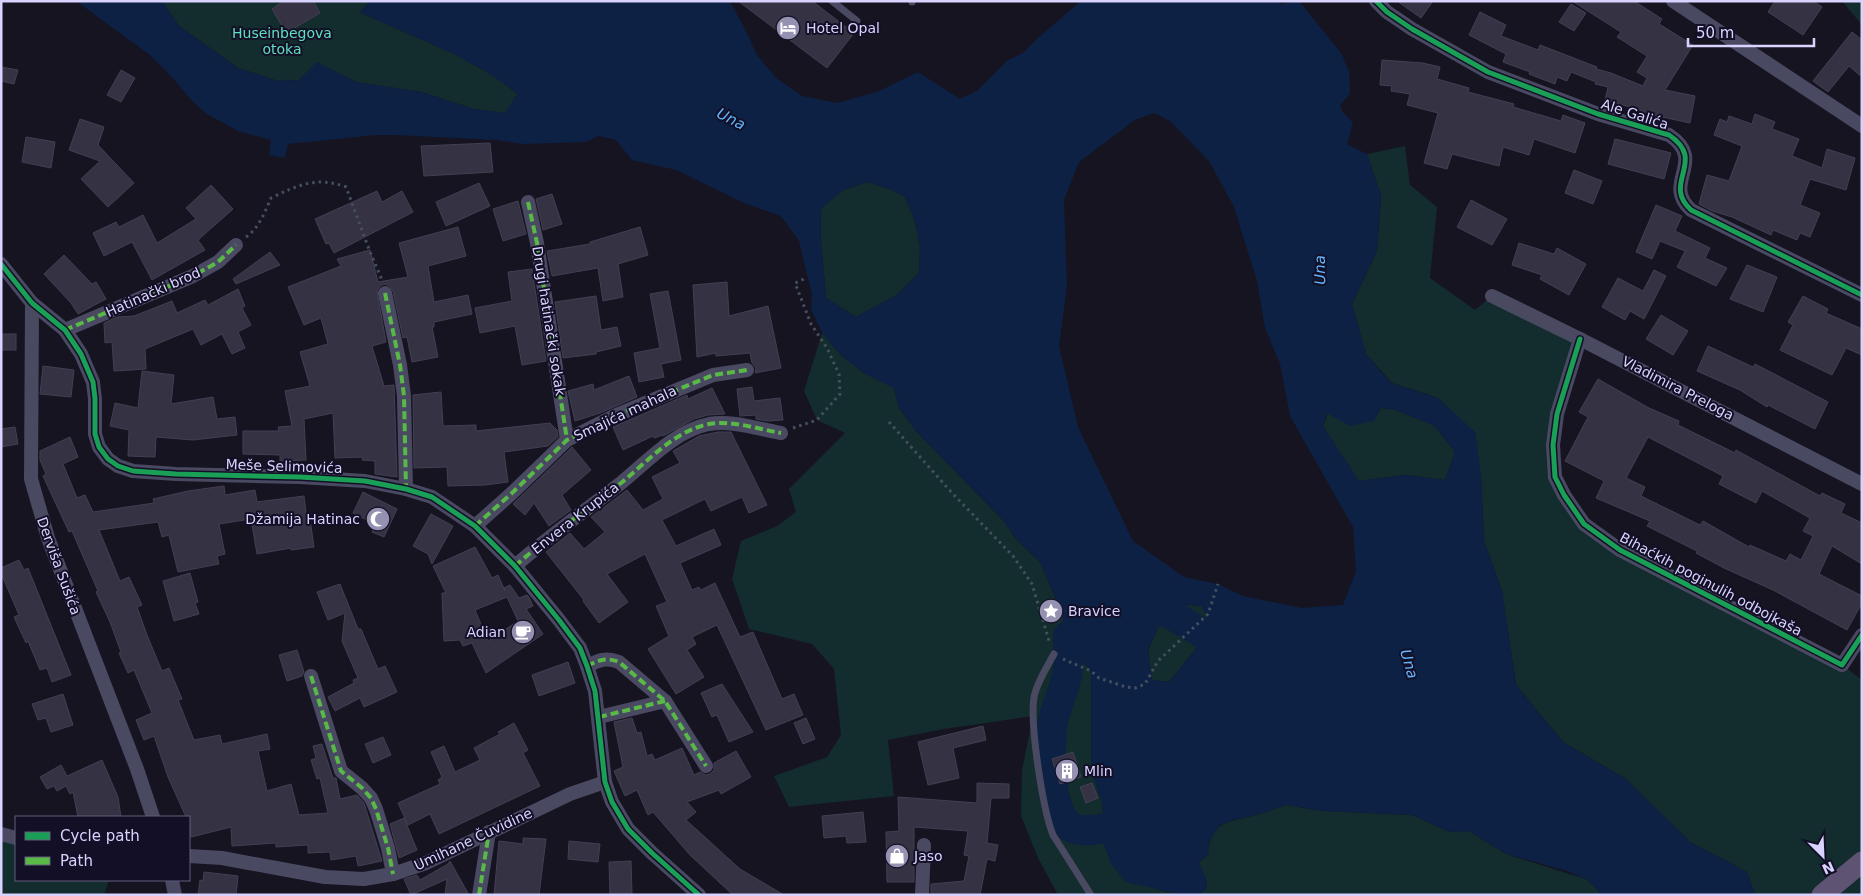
<svg xmlns="http://www.w3.org/2000/svg" width="1863" height="896" font-family="'DejaVu Sans',sans-serif">
  <style>
    .green { fill: #132c2d }
    .water { fill: #0d2144; fill-rule: evenodd }
    .lines { fill: none; stroke-linecap: round; stroke-linejoin: round }
    .river { stroke: #0d2144; stroke-width: 30 }
    .building { fill: #343243; stroke: #433f54; fill-rule: evenodd }
    .path { stroke: #44505f; stroke-width: 3; stroke-dasharray: 2.5 4; stroke-linecap: butt }
    .lane { stroke: #4a4962; stroke-width: 7 }
    .street { stroke: #4a4962; stroke-width: 14 }
    .primary { stroke: #5e5373; stroke-width: 21 }
    .quiet { stroke: #58b947; stroke-width: 4; stroke-dasharray: 8 4; stroke-linecap: butt }
    .cycleway-casing { stroke: #130f26; stroke-width: 8 }
    .cycleway { stroke: #1a9f57; stroke-width: 5 }
    .labels { text-anchor: middle; dominant-baseline: central; stroke-width: 4; stroke-linejoin: round; paint-order: stroke }
    .poi-label { font-size: 14px; fill: #d9d4ff; stroke: #130f26; text-anchor: start }
    .park-label { font-size: 14px; fill: #5fe0c0; stroke: #130f26 }
    .street-label { font-size: 14px; fill: #d9d4ff; stroke: #130f26 }
    .water-label { font-size: 15px; font-style: italic; fill: #62b6ff; stroke: #130f26 }
  </style>
  <rect width="100%" height="100%" fill="#161421"/>
  <g class="green">
    <path d="M162,1h209l-11,11 101,45 39,23 18,14 -13,19 -31,-4 -53,-17 -65,-10 -39,-19 -18,17 -21,1 -40,-13 -59,-42z"/>
    <path d="M1842,1h20v24z"/>
    <path d="M1405,146l5,39 27,22 -7,71 45,32 17,-14 88,43 -23,75 -2,63 29,47 258,141 20,15v215h-107l-8,-23 -57,-30 -64,-63 -63,-37 -47,-57 -14,-94 -18,-50 -3,-66 -43,-77 -46,-15 -26,-29 -14,-50 25,-53 4,-55 -14,-42z"/>
    <path d="M867,182l23,7 15,8 9,21 6,28 -1,27 -22,22 -41,22 -30,-19 -5,-57v-33l22,-18z"/>
    <path d="M822,333l19,22 23,18 30,15 5,20 18,24 86,88 13,19 24,23 23,54 1,15 15,26 12,14v97l11,35 3,25 -1,16 44,42 15,5 20,4h-125l-20,-37 -17,-42 1,-46 11,-54 -89,13 -56,11 6,56 -105,11 -15,-31 53,-19 14,-22 -7,-66 -22,-25 -63,-15 -17,-50 9,-38 36,-15 19,-14 -7,-23 56,-56 -28,-13 -13,-29z"/>
    <path d="M1381,408l15,2 39,16 20,26 -10,28 -40,-5 -46,6 -36,-54 5,-15z"/>
    <path d="M1178,604l24,2 8,18 -11,21 -30,37 -17,-2 -4,-29 10,-24z"/>
    <path d="M1286,805l38,6 88,4 38,17 19,-1 37,23 80,25 11,10 4,6h-403l7,-5 2,-7 -8,-21 9,-7c1,-33 19,-33 44,-39 12,-3 23,-8 34,-11z"/>
    <path d="M1,834l15,4v42h93l-5,15h-103z"/>
  </g>
  <path class="water" d="M76,1h86l17,25 59,42 40,13 21,-1 18,-18 39,20 65,10 53,17 31,4 13,-19c-47,-38 -105,-57 -159,-82l12,-11h359l17,32 10,22 19,23 26,18 35,7 40,-11 41,-20 42,27 17,-8 31,-31 15,-7 15,-15 43,-37h195l4,3 19,-3 42,52 8,18 1,22 -10,13 2,5 11,12 -6,21 20,10 14,42 -4,55 -25,53 14,50 25,29 47,15 37,34 6,43 3,66 18,50 14,94 47,57 63,37 64,63 57,30 8,23h-154l-4,-6 -11,-10 -19,-8 -61,-17 -37,-23 -19,1 -38,-17 -88,-4 -38,-6 -33,11 -21,4 -12,5 -11,17 -1,13 -9,7 8,20 -2,8 -7,5h-15l-57,-13 -15,-18 -7,-20 1,-16 -3,-25 -11,-35v-97l-12,-14 -15,-26 -1,-15 -23,-54 -24,-23 -13,-19 -86,-88 -18,-24 -5,-20 -30,-15 -23,-18 -19,-22 -11,-24 1,-14 -13,-54 -18,-25 -37,-13 -68,-33 -44,-10 -16,-20 -17,-4 -13,6 -62,2 -28,-4 -99,-5h-21l-88,9 -3,14 -16,-3 2,-15 -33,-9 -31,-17 -15,-13 -19,-23 -23,-23zM1154,113l16,8 39,40 25,46 23,74 8,47 15,36 10,52 63,111 3,44 -13,34 -41,3 -59,-12 -25,-12 -34,-7 -51,-36 -55,-114 -19,-81 8,-60 -3,-86 15,-38 56,-42zM867,182l23,7 15,8 9,21 6,28 -1,27 -22,22 -41,22 -30,-19 -5,-57v-32l22,-19zM1381,408l15,2 39,16 20,26 -10,28 -40,-5 -46,6 -36,-54 4,-14 23,13 24,-5zM1178,604l24,2 8,18 -11,21 -30,37 -17,-2 -4,-30 10,-23z"/>
  <g class="lines">
    <g class="river">
      <path d="M1134,592l106,64"/>
      <path d="M1068,636c0,12 2,27 -1,39 -3,16 -11,31 -14,47 -4,24 -6,97 22,107 6,2 24,1 30,-1"/>
    </g>
  </g>
  <g class="building">
    <path d="M284,1h29l7,12 -34,20 -14,-24z"/>
    <path d="M738,1h74l42,32 -27,35z"/>
    <path d="M1397,1h36l-12,17z"/>
    <path d="M1572,1h62l28,18 -3,5 34,21 -28,45 30,6 -5,27 -37,-8 -23,-8 -25,-7 3,-13 -13,-3 1,-2 -25,-10 -4,9 -10,-4 -2,7 -26,-10 1,-2 -27,-10 3,-8 -37,-19 11,-23 26,13 -5,11 37,14 2,-5 57,22 -1,2 15,4 32,13 4,-8 -10,-6 10,-16 -30,-19 4,-5z"/>
    <path d="M1775,1h38l9,6 -19,28 -35,-23z"/>
    <path d="M1571,4l15,9 -12,18 -15,-9z"/>
    <path d="M1852,32l10,8v37l-13,-11 -21,26 -15,-11z"/>
    <path d="M1382,60l41,3 17,4 -3,12 32,9 -1,4 46,12 -1,3 48,14 2,-6 22,8 -10,30 -41,-14 -5,16 -26,-8 -4,19 -47,-12 -5,15 -23,-6 14,-50 -31,-8 3,-11 -19,-3 1,-5 -12,-1z"/>
    <path d="M1,67l17,3 -4,14 -13,-3z"/>
    <path d="M121,70l14,8 -14,24 -14,-7z"/>
    <path d="M1755,114l20,8 -3,7 27,10 -7,17 30,12 5,-19 28,9 -9,32 -36,-11 -10,26 20,8 -10,24 -10,-4 -3,7 -24,-10 -2,5 -39,-18 -20,-6 -13,-7 8,-29 22,6 13,-35 -28,-11 6,-16 7,3 2,-6 23,8z"/>
    <path d="M80,119l24,8 -6,18 36,38 -26,24 -27,-28 19,-18 -31,-11z"/>
    <path d="M26,137l29,5 -4,26 -29,-6z"/>
    <path d="M1615,139l56,14 -7,26 -56,-15z"/>
    <path d="M490,143l3,29 -69,4 -3,-30z"/>
    <path d="M1574,170l28,11 -9,23 -28,-11z"/>
    <path d="M479,183l11,23 -44,20 -10,-24z"/>
    <path d="M211,185l22,24 -35,31 7,10 -53,30 -20,-38 -28,14 -11,-23 23,-11 3,5 24,-12 14,28 39,-24 -10,-11z"/>
    <path d="M377,191l5,11 20,-11 11,21 -79,41 -5,-10 -3,1 -11,-25z"/>
    <path d="M552,194l10,30 -19,6 -7,-31z"/>
    <path d="M1471,200l36,19 -15,26 -35,-18z"/>
    <path d="M518,201l8,33 -23,7 -10,-32z"/>
    <path d="M1656,205l26,11 -7,15 35,17 -5,10 22,10 -11,18 -39,-19 8,-16 -25,-10 -8,18 -16,-7z"/>
    <path d="M458,227l8,29 -38,10 6,36 34,-7 4,19 -38,8v5h-2l6,30 -26,5 -5,-25 -4,1 -10,-47 -5,-6 -4,-1 -4,2 -3,5 9,51 -14,4 12,40 10,-1 3,92 -22,-3v-13l-13,-1 1,-3 -28,1 -2,-45 -29,6 2,41 -26,1v-6l-37,-1v-23h36l-1,-4 14,-1 -7,-35 25,-5 -10,-34 28,-8 -7,-26 -17,7 -16,-38 53,-21 -4,-7 33,-9 8,32 30,-5 -9,-34z"/>
    <path d="M640,227l8,28 -30,9 5,33 -20,4 -5,-33 -46,8 -5,-25 43,-7v-2z"/>
    <path d="M1519,243l35,11 3,-6 29,16 -17,31 -29,-16 2,-4 -30,-10z"/>
    <path d="M270,252l10,13 -44,19 -3,-5z"/>
    <path d="M64,255l28,29 4,-2 10,17 -28,15 -7,-11 -27,-29z"/>
    <path d="M1747,265l30,12 -14,35 -33,-13z"/>
    <path d="M532,269l14,92 -24,4 -7,-39 -35,7 -5,-25 37,-7 -4,-29z"/>
    <path d="M1654,270l12,6 -22,43 -14,-8 -5,9 -23,-13 16,-29 25,13z"/>
    <path d="M727,282l2,34 39,-10 13,62 -26,5 1,-5 -4,-5 -2,-10 -34,3v-3l-19,4 -4,-72z"/>
    <path d="M238,289l7,17 -3,2 9,17 -13,7 7,16 -13,6 -10,-20 -21,11 -8,-16 -48,20 1,20 -32,2 -2,-29 -7,1 -1,-20 13,-6 17,-1 38,-15 5,12 28,-13 3,5z"/>
    <path d="M668,291l13,69 -20,4 3,13 -25,5 -5,-29 26,-5 -10,-54z"/>
    <path d="M596,296l5,34 16,-3 4,19 -25,6v2l-33,4 -8,-56z"/>
    <path d="M1803,296l25,13 -2,4 36,16v26l-16,-7 -14,27 -52,-25 13,-25 -5,-3z"/>
    <path d="M1661,315l27,16 -15,24 -27,-16z"/>
    <rect x="1" y="334" width="15" height="16"/>
    <path d="M1708,346l45,21 2,-3 73,38 -13,27 -47,-24 -1,2 -27,-17 -43,-19z"/>
    <path d="M43,366l31,4 -3,27 -31,-3z"/>
    <path d="M142,371l32,4 -3,29 42,-7 4,22 18,-2 2,18 -44,5 -37,-3 -1,20 -27,-1 1,-26 -19,-4 5,-23 23,5z"/>
    <path d="M629,376l8,21 -37,16 -25,8 -7,-30 25,-7 1,6z"/>
    <path d="M1598,379l51,29 30,13 -1,4 57,28 1,-3 84,46 2,-3 23,11 -4,9 21,10v41l-30,-18 -13,28 43,22v7l-15,27 -74,-40 -49,-22 -28,-15 1,-2 -50,-25 3,-5 -54,-23 8,-17 -39,-20 23,-44 -9,-5zM1648,437l75,39 -4,8 37,19 6,-12 48,27 -7,13 10,5 -12,24 -11,-6 -4,7 -36,-16 -1,2 -46,-26 -3,4 -59,-29 4,-9 -19,-9z"/>
    <path d="M752,387l2,14 26,-3 3,22 -15,1 -12,-2v-4l-16,1 -3,-27z"/>
    <path d="M712,388l13,26 -17,1 -14,4 -31,17v-1l-9,3 -1,-2 -30,14 -10,-23 74,-32 1,4z"/>
    <path d="M441,392l2,34 33,-1v6l74,-8 7,7 1,7 -10,9 -44,6 4,30 -23,3 -37,1 -1,-19 -33,1 -1,-73z"/>
    <path d="M15,427l3,17 -17,3v-18z"/>
    <path d="M718,432h13l36,73 -18,8 -7,-16 -31,14 -6,-12 -43,21 14,26 38,-17 7,16 -41,18 12,27 7,-3 2,3 14,-7 25,54 13,-5 29,67 12,-5 9,21 -37,15 -49,-105 -25,12 4,7 -9,6 17,27 -28,17 -28,-45 21,-13 -13,-30 11,-4 -22,-48 -38,20 21,28 -29,21 -16,-22 1,-1 -38,-48 24,-19 14,16 21,-17 -14,-15 36,-27 16,20 20,-11 -11,-22 28,-14 -7,-12 26,-15z"/>
    <path d="M70,437l8,20 -15,7 14,34 8,-3 8,17 61,-9 -1,-4 35,-8 36,-5 1,9 30,-5 2,12 47,-6 3,24 3,-1 4,28 -23,3v-2l-34,6 -6,-35 -32,5 6,30 -8,2 2,8 -41,8 -9,-37 -7,2 -4,-15 -59,8 21,51 9,-4 13,28 -5,2 10,28 15,36 7,-3 13,31 -4,1 16,40 26,-5 2,9 45,-10 3,15 -12,2 9,40 24,-7 8,31 29,-2 -8,-35 -3,1 -6,-19 5,-2 -3,-12 9,-2 11,34h3l4,21 17,-4 7,8 18,58 -24,5 -2,-10 -25,4 -1,-8 -22,1v-8l-32,2v-4l-44,3 -1,-19 -40,10 -2,-20h-3l-18,-40 -14,-41 -10,4 -8,-20 16,-7 -18,-43 -6,3 -9,-20 2,-1 -11,-30 -14,-30 2,-1 -26,-60 -3,1 -26,-56 3,-2 -6,-14v-9z"/>
    <path d="M572,447l19,23 -29,25 9,15 -22,16 -15,-23 -9,12 -12,-11z"/>
    <path d="M363,492l34,17 -13,28 -12,-5 3,-8 -22,-11z"/>
    <path d="M431,514l22,12 -21,38 -4,-10 -15,-8z"/>
    <path d="M475,547l17,31 6,-3 7,16 -1,-3 6,-3 9,13 8,-3 2,2 4,9 -7,3 17,25 -57,39 -14,-30 -9,3 -3,-6 -16,1 -2,-48h4l-13,-27zM507,597l11,24 -30,20 -13,-31z"/>
    <path d="M19,560l5,10 4,-2 43,107 -19,7 -5,-14 -7,2 -12,-29 -2,2 -12,-26 5,-2 -18,-42v-5z"/>
    <path d="M190,573l8,29 -3,1 4,11 -25,7 -11,-40z"/>
    <path d="M340,584l18,45h3l17,40 7,-3 12,26 -33,15 -4,-9 -25,13 -7,-14 26,-14 -1,-3 5,-2 -16,-37 3,-28 -17,7 -11,-28z"/>
    <path d="M297,650l7,22 -2,4 -15,5 -8,-26z"/>
    <path d="M568,662l7,21 -36,13 -7,-21z"/>
    <path d="M722,684l31,48 -24,10 -12,-27 -5,2 -11,-24z"/>
    <path d="M63,694l10,31 -22,7 -5,-14 -8,2 -6,-16z"/>
    <path d="M632,718l5,15 4,-1 6,24 5,-2 3,6 27,-12 12,27 6,-3 6,3 4,-1 4,-4v-7l22,-12 15,26 -30,17 -2,-4 -32,12 9,10 -10,8 54,49 44,26h-51l-43,-40 -37,-43 -5,3 -11,-25 -12,6 -11,-25 9,-4 -9,-45z"/>
    <path d="M806,718l9,21 -12,5 -9,-21z"/>
    <path d="M514,723l14,27 -5,3 17,33 -101,48 -9,-20 -22,11 -10,-22 42,-19 -2,-4 4,-3 -11,-25 13,-6 11,26 25,-12 -6,-12 26,-14 -2,-2z"/>
    <path d="M983,726l3,14 -33,8 6,30 -31,7 -10,-43z"/>
    <path d="M383,737l8,18 -18,8 -8,-19z"/>
    <path d="M1073,752l8,25 -21,7 -8,-25z"/>
    <path d="M102,760l16,37 3,20h-43l-5,-25 -3,2 -4,-8 -9,5 -3,-5 -7,3 -7,-12 21,-12 6,11z"/>
    <path d="M977,783l32,1v14h-18l-4,45 11,2 -3,16 -8,-2 -7,36h-49v-11l33,-3 5,-25 -5,-1 4,-24 -54,-4v55h-27l-1,-50 13,-1 -1,-34 79,6z"/>
    <path d="M1092,783l6,15 -12,5 -6,-16z"/>
    <path d="M863,812l3,30 -19,1 -1,-7 -22,2 -2,-22z"/>
    <path d="M404,818l13,32 -18,8 -9,-34z"/>
    <path d="M523,838l23,1 -7,56h-45l5,-54 24,3z"/>
    <path d="M569,841l31,3 -2,18 -30,-3z"/>
    <path d="M450,861l19,34h-24l2,-16 -36,16 -7,-16 13,-4 3,5 28,-16z"/>
    <path d="M631,861l1,34h-22l-1,-33z"/>
    <path d="M204,872l34,4 -2,19h-38l2,-15 3,1z"/>
  </g>
  <g class="lines">
    <g class="path">
      <path d="M246,237c13,-9 19,-25 25,-39 27,-13 46,-22 75,-11l24,65 12,28"/>
      <path d="M889,422l63,71 61,63 19,28 18,60"/>
      <path d="M793,428l24,-8 23,-26 -1,-20 -12,-26 -16,-24 -16,-41 9,-4"/>
      <path d="M1063,659l28,12 8,7 27,9 9,1 10,-4 13,-23 50,-47 10,-30"/>
    </g>
    <g class="lane">
      <path d="M832,1l25,20"/>
      <path d="M912,2v-1"/>
      <path d="M1054,654c-7,13 -15,25 -19,39 -7,24 8,117 18,142l38,60"/>
    </g>
    <g class="street">
      <path d="M1376,1l11,11 25,17 76,43 110,42 71,21c39,26 -8,48 22,75l171,85"/>
      <path d="M1673,1l189,125"/>
      <path d="M528,202l9,41 30,197"/>
      <path d="M1,264l31,39 33,27 16,24 12,28 2,17v35l4,13 9,12 10,7 15,5 43,3 124,3 65,4 41,8 26,8 43,29 40,40 44,54 21,28 7,18 8,25 10,91 7,20 16,27 24,24 47,42"/>
      <path d="M385,293l15,72 4,31 2,93"/>
      <path d="M1492,296l88,43 282,145"/>
      <path d="M32,303l-1,176 17,59 89,231 16,48"/>
      <path d="M65,330l128,-54 25,-14 18,-17"/>
      <path d="M1580,339l-23,75 -4,31 2,32 9,18 20,29 36,26 222,115 20,-30"/>
      <path d="M475,526l36,-32 56,-54 47,-24 99,-41 34,-5"/>
      <path d="M515,566c34,-30 70,-55 106,-83 26,-21 53,-52 88,-59 23,-4 49,5 72,9"/>
      <path d="M587,666c12,-6 19,-9 32,-4l46,39 41,65"/>
      <path d="M311,676l30,95 21,17 9,10 5,11 12,39 5,26"/>
      <path d="M599,717l66,-16"/>
      <path d="M1,834l15,4"/>
      <path d="M189,856l33,2 103,19 39,2 29,-5 33,-11 144,-69 35,-12"/>
      <path d="M172,880l3,15"/>
      <path d="M479,895l10,-63"/>
      <path d="M922,895l2,-50"/>
    </g>
    <path class="primary" d="M1822,895l40,-33"/>
    <g class="quiet">
      <path d="M528,202l9,41 30,197"/>
      <path d="M385,293l15,72 4,31 2,93"/>
      <path d="M65,330l128,-54 25,-14 18,-17"/>
      <path d="M475,526l36,-32 56,-54 47,-24 99,-41 34,-5"/>
      <path d="M515,566c34,-30 70,-55 106,-83 26,-21 53,-52 88,-59 23,-4 49,5 72,9"/>
      <path d="M587,666c12,-6 19,-9 32,-4l46,39 41,65"/>
      <path d="M311,676l30,95 21,17 9,10 5,11 12,39 5,26"/>
      <path d="M599,717l66,-16"/>
      <path d="M479,895l10,-63"/>
    </g>
    <g class="cycleway-casing">
      <g id="cycleway">
        <path d="M1376,1l11,11 25,17 76,43 110,42 71,21c39,26 -8,48 22,75l171,85"/>
        <path d="M1,264l31,39 33,27 16,24 12,28 2,17v35l4,13 9,12 10,7 15,5 43,3 124,3 65,4 41,8 26,8 43,29 40,40 44,54 21,28 7,18 8,25 10,91 7,20 16,27 24,24 47,42"/>
        <path d="M1580,339l-23,75 -4,31 2,32 9,18 20,29 36,26 222,115 20,-30"/>
      </g>
    </g>
    <use href="#cycleway" class="cycleway"/>
  </g>
  <defs>
    <g id="hotel-disc" transform="scale(1.25)"><circle r="9.5" fill="#9591b1" stroke="#130f26"/><path d="M-6-4.5h1.5V1H6V5H4.5V3h-9V5H-6ZM-4 0a1.8 1.8 0 1 1 3.6 0ZM.5 0V-2.5h3Q6-2.5 6 0Z" fill="#fff"/></g>
    <g id="mosque-disc" transform="scale(1.25)"><circle r="9.5" fill="#9591b1" stroke="#130f26"/><path d="M3.5-4.9A6 6 0 1 0 3.5 4.9A5 5 0 1 1 3.5-4.9Z" fill="#fff"/></g>
    <g id="sight-disc" transform="scale(1.25)"><circle r="9.5" fill="#9591b1" stroke="#130f26"/><path d="M0-6L1.8-2.2L6-1.7L2.9 1.2L3.7 5.4L0 3.3L-3.7 5.4L-2.9 1.2L-6-1.7L-1.8-2.2Z" fill="#fff"/></g>
    <g id="cafe-disc" transform="scale(1.25)"><circle r="9.5" fill="#9591b1" stroke="#130f26"/><path d="M-5.5-4.5H6V0H3Q3 3.5 0 3.5H-2.5Q-5.5 3.5-5.5 0ZM3-3.2v2h1.7v-2ZM-6 4.5H4V6H-6Z" fill="#fff"/></g>
    <g id="building-disc" transform="scale(1.25)"><circle r="9.5" fill="#9591b1" stroke="#130f26"/><path d="M-4-6H4V6H1V3H-1V6H-4ZM-2.5-4.3h1.7v1.8h-1.7ZM.8-4.3h1.7v1.8H.8ZM-2.5-1h1.7V.8h-1.7ZM.8-1h1.7V.8H.8Z" fill="#fff"/></g>
    <g id="shop-disc" transform="scale(1.25)"><circle r="9.5" fill="#9591b1" stroke="#130f26"/><path d="M-5-2.5h2.3a2.7 3.5 0 0 1 5.4 0H5L5.5 6h-11ZM-1.5-2.5h3a1.5 2.3 0 0 0-3 0Z" fill="#fff"/></g>
  </defs>
  <g fill-rule="evenodd">
    <use href="#hotel-disc" x="788" y="28"/>
    <use href="#mosque-disc" x="378" y="519"/>
    <use href="#sight-disc" x="1051" y="611"/>
    <use href="#cafe-disc" x="523" y="632"/>
    <use href="#building-disc" x="1067" y="771"/>
    <use href="#shop-disc" x="897" y="856"/>
  </g>
  <g class="labels">
    <g class="poi-label">
      <text x="806" y="28">Hotel Opal</text>
      <text x="360" y="519" text-anchor="end">Džamija Hatinac</text>
      <text x="1068" y="611">Bravice</text>
      <text x="506" y="632" text-anchor="end">Adian</text>
      <text x="1084" y="771">Mlin</text>
      <text x="914" y="856">Jaso</text>
    </g>
    <g class="park-label">
      <text x="282" y="33">Huseinbegova<tspan x="282" dy="16">otoka</tspan></text>
    </g>
    <g class="street-label">
      <text transform="translate(1635 114) rotate(18)">Ale Galića</text>
      <text transform="translate(153 292) rotate(-24)">Hatinački brod</text>
      <text transform="translate(549 321) rotate(81)">Drugi hatinački sokak</text>
      <text transform="translate(1678 388) rotate(27)">Vladimira Preloga</text>
      <text transform="translate(625 413) rotate(-25)">Smajića mahala</text>
      <text transform="translate(284 466) rotate(2)">Meše Selimovića</text>
      <text transform="translate(575 518) rotate(-38)">Envera Krupića</text>
      <text transform="translate(59 566) rotate(70)">Derviša Sušića</text>
      <text transform="translate(1711 584) rotate(28)">Bihaćkih poginulih odbojkaša</text>
      <text transform="translate(473 839) rotate(-25)">Umihane Čuvidine</text>
    </g>
    <g class="water-label">
      <text transform="translate(731 119) rotate(28)">Una</text>
      <text transform="translate(1320 270) rotate(-91)">Una</text>
      <text transform="translate(1409 664) rotate(74)">Una</text>
    </g>
  </g>
  <rect width="1863" height="896" fill="none" stroke="#d9d4ff" stroke-width="5"/>
  <rect x="15" y="816" width="175" height="65" fill="#130f26" stroke="#625e7d"/>
  <rect x="25" y="832" width="25" height="8" fill="#1a9f57" stroke="#625e7d"/>
  <text x="60" y="841" font-size="15" fill="#d9d4ff">Cycle path</text>
  <rect x="25" y="857" width="25" height="8" fill="#58b947" stroke="#625e7d"/>
  <text x="60" y="866" font-size="15" fill="#d9d4ff">Path</text>
  <g transform="translate(1823 856) rotate(156)" stroke="#130f26" stroke-width="4" paint-order="stroke">
  <path d="M0-4L9 19L0 12L-9 19Z" fill="#d9d4ff"/>
  <text y="-8" font-size="14" font-weight="bold" text-anchor="middle" fill="#d9d4ff">N</text>
  </g>
  <path d="M1688 38v8h126v-8" fill="none" stroke="#d9d4ff" stroke-width="2.5"/>
  <text x="1696" y="38" font-size="15" fill="#d9d4ff" stroke="#130f26" stroke-width="4" paint-order="stroke">50 m</text>
</svg>
